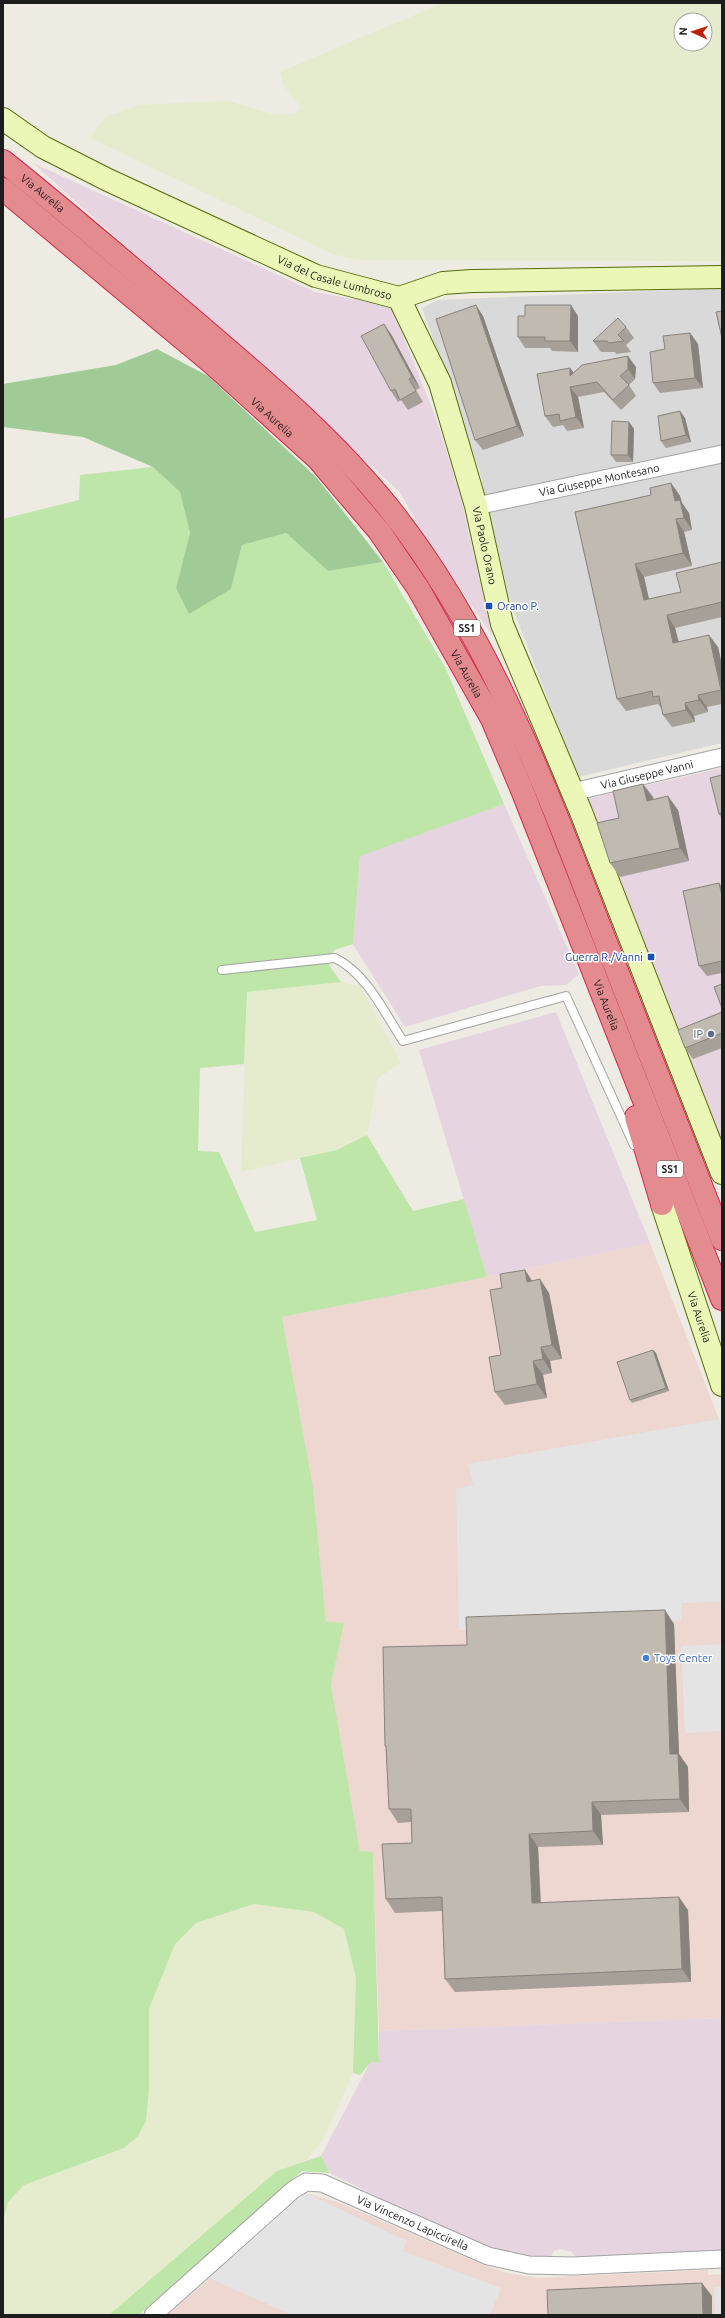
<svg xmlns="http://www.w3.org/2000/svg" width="725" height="2318" font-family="Ubuntu,sans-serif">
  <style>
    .residential { fill: #dad9d9 }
    .commercial { fill: #eed6d1 }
    .industrial { fill: #e6d4e0 }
    .farmland { fill: #e5eccd; fill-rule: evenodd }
    .grass { fill: #bee6a8 }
    .forest { fill: #a0cb97 }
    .parking { fill: #e4e4e4 }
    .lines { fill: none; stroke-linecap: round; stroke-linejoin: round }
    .lane-casing { stroke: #a3a3a3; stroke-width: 10 }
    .street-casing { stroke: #a3a3a3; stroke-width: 19 }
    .secondary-casing { stroke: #556d08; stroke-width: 24 }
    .highway-casing { stroke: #d0294c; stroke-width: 24 }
    .lane { stroke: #fff; stroke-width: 8 }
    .street { stroke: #fff; stroke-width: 17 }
    .secondary { stroke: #ebf7b6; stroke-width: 22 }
    .highway { stroke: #e38b8f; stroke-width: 22 }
    .wall { fill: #a6a098 }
    .shaded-wall { fill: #87827c }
    .building { fill: #c1bab1; stroke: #87827c }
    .transit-dot { fill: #1a4fb4; stroke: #fff; stroke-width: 1.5 }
    .service-dot { fill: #5c6f8a; stroke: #fff; stroke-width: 1.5 }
    .shop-dot { fill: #3f7fe0; stroke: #fff; stroke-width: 1.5 }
    .labels { text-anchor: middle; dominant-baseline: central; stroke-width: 3; stroke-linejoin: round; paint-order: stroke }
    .shield { fill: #fff; stroke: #606060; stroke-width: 1 }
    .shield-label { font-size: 10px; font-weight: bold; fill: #1c1c1c }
    .street-label { font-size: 11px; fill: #1c1c1c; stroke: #fff }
    .transit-label { font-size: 11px; fill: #164399; stroke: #fff; text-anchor: start }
    .service-label { font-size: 11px; fill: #4e5e75; stroke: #fff; text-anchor: end }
    .shop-label { font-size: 11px; fill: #366cbe; stroke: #fff; text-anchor: start }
  </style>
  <rect width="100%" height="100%" fill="#edebe2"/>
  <path class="residential" d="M722,288v455l-144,34 -68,-176 -31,-132 -57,-161 16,-8z"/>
  <g class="commercial">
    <path d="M650,1243l69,176 3,14v585l-343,13 -6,-178 -13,-2 -29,-166 13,-62h-18l-13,-136 -31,-170 205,-40z"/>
    <path d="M306,2193l34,10 148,64 19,6 31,5 170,-8v5l14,-1v41h-554z"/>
  </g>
  <g class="industrial">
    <path d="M33,163l282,129 76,14 45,112 25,81 31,136 -66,-97 -27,-47z"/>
    <path d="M722,768v405l-135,-374z"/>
    <path d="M504,804l75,170 -13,11 -26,1 -135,41 -52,-83 7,-89z"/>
    <path d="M556,1012l94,231 -163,34 -68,-227z"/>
    <path d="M722,2018v233l-145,8 -5,-7 -10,-3 -8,2 -6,11 -50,-11 -56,-22 -112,-56 -9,-17 50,-95 8,1v-31z"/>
  </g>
  <g class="farmland">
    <path d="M443,3h279v258l-362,-1 -27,-6 -243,-116 16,-21 33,-12 89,-4 49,14 19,-2 5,-6 -17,-21 -4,-14zM681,20h24v24h-24z"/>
    <path d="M341,982l19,4 41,77 -23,15 -11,57 -30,15 -96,22 6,-180z"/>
    <path d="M254,1904l60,8 30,17 12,49 -3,95 -30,66 -16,21 -30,12 -168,143h-106v-93l5,-20 16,-17 100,-37 25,-61v-78l26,-65 21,-21z"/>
  </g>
  <g class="grass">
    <path d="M153,467l27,25 10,41 -14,55 55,1 11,-44 44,-12 42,38 55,-9 62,105 59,137 -144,52 -7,88 -19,6 -5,15 12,17 -94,10 -3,72 -44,4 -2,83 21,1 36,80 62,-12 -17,-62 37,-8 30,-15 46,76 51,-12 23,78 -205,40 31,170 13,135 18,1 -13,62 29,166 13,1 6,211 -8,-1 -11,13 -7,-2 3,-95 -12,-49 -30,-17 -60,-8 -58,19 -21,21 -26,65v78l-3,34 -8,15 -14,12 -100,37 -16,17 -5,20v-1703l76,-19 1,-25z"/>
    <path d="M321,2156l9,17 -28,-2 -163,144h-30l168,-144z"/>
  </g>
  <path class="forest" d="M157,349l51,27 109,102 66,84 -55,9 -42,-38 -44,12 -11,44 -42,25 -13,-26 14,-55 -10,-41 -27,-25 -70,-30 -80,-10v-43l113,-19z"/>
  <g class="parking">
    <path d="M719,1419l3,14v169l-40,1 -1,18 -222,9 -3,-141 17,-4 -5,-21z"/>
    <path d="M722,1644v87l-37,2 -4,-87z"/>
    <path d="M306,2193l101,48 -4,10 98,37 -11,27h-198l-83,-37z"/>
    <path d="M714,2287h8v28h-7z"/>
  </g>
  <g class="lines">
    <g class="lane-casing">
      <path id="lane" d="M222,970l113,-12c32,16 49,54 68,83l163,-45 68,149"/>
    </g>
    <g class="street-casing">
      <g id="street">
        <path id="s1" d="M476,506l246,-52"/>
        <path id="s2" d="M573,792l149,-35"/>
        <path id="s3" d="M153,2315l140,-125 13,-8 16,1 166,73 41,9 44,1 149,-7"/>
      </g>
    </g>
    <g class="secondary-casing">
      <g id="secondary">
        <path id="s4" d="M3,119l40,28 65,33 208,96 83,22 44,-15 29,-2 250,-4"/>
        <path id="s5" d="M399,298l41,85 36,123 26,118 79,188 141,361"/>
        <path id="s6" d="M662,1204l60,181"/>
      </g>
    </g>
    <g class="highway-casing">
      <g id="highway">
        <path id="s7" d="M3,161c64,51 126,105 189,158 69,59 139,117 197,189 100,126 157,279 214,427 39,102 79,203 119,304"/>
        <path id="s8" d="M3,189l209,174 105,95 62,73 39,57 74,131 30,71 200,509"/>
        <path d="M636,1117l26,87"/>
      </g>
    </g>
    <use href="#lane" class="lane"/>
    <use href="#street" class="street"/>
    <use href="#secondary" class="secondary"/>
    <use href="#highway" class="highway"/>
  </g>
  <g class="wall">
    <path d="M483,316l41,120 -41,14 -8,-10z"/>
    <path d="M578,316v36l-26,-1 -2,-3h-25l-7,-11z"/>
    <path d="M626,327l8,11 -8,7 5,7 -15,2 -1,-2h-14l-8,-11z"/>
    <path d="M690,333l8,11 5,44 -43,5 -7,-10 12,-34z"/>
    <path d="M391,334l29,54 -4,2 7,12 -15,8 -7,-10 -3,2 -7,-11z"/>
    <path d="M636,367l-1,12 -6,6 7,11 -15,14 -17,-18 -26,5 6,31 -17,3 -4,-6 -10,2 -8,-11 29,-43z"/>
    <path d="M680,411l5,7 6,24 -25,6 -5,-7z"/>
    <path d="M629,422l5,7 -1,33h-17l-5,-7z"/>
    <path d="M671,483l9,13 2,7 7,10 3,17 -8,2 8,34 -48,11 5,22 32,-7 41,-30v55l-47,11 4,14 39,5 4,18v39l-15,3 1,5 -14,4 1,6 -23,5 -9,-12 -1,-5 -4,-6 -32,7 -9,-12 -42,-187 76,-17z"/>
    <path d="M722,775v44l-3,-5z"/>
    <path d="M653,797v3l25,10 11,51 -69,16 -10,-14 9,-45z"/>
    <path d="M722,887v86l-15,3 -8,-10z"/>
    <path d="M722,1012v36l-29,11 -8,-11z"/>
    <path d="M525,1270l7,11 17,12 13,66 -12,2 2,12 -9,2 4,23 -42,7 -10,-13 6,-37z"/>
    <path d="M653,1350l3,3 13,38 -37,12 -2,-3z"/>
    <path d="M674,1624l5,130 9,13 1,45 -88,3 2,30 -65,2 3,56 147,7 3,72 -236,10 -10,-13 -3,-68 -47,2 -9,-14 26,-56 -1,-21 -13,1 -9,-14 -2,-60 -2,-3 82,-101z"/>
  </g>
  <g class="shaded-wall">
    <path d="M476,305l7,11 41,120 -7,-10z"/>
    <path d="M571,305l7,11v36l-8,-11z"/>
    <path d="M384,324l7,10 29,54 -8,-11z"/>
    <path d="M690,333l8,11 5,44 -8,-10z"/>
    <path d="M628,356l8,11 -1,12 -7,-10z"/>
    <path d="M570,368l8,10 -8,-2z"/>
    <path d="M570,387l8,10 6,31 -8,-11z"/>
    <path d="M680,411l5,7 6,24 -5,-7z"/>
    <path d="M629,422l5,7 -1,33 -5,-7z"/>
    <path d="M671,483l9,13 2,7 7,10 3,17 -8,-12 -9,-17z"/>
    <path d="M676,519l8,13 8,34 -9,-13z"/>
    <path d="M635,564l9,13 8,36 -8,-13z"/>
    <path d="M667,615l8,13 7,28 -9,-13z"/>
    <path d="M709,635l9,12 4,18v26z"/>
    <path d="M698,695l9,12 1,5 -9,-12z"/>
    <path d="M685,703l9,13 1,6 -9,-12z"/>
    <path d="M643,784l10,13 4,18 -10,-14z"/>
    <path d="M668,796l10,14 11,51 -9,-13z"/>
    <path d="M719,883l3,4v9z"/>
    <path d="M525,1270l9,14 -7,-2z"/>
    <path d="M540,1279l9,14 13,66 -10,-14z"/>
    <path d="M541,1347l9,14 2,12 -9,-14z"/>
    <path d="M653,1350l3,3 13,38 -3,-3z"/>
    <path d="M533,1361l10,14 4,23 -10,-14z"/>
    <path d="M665,1610l9,14 5,130 9,13 1,45 -9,-13 -10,-45z"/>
    <path d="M592,1802l9,13 2,30 -10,-14z"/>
    <path d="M529,1834l9,13 3,69 -9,-13z"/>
    <path d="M679,1897l9,13 3,72 -9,-13z"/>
    <path d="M702,2283l10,13v19h-9z"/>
  </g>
  <g class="building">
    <path d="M476,305l41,121 -42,14 -39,-121z"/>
    <path d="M525,305h46l-1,36h-25v-4h-27v-21h7z"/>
    <path d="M722,311v27l-6,-26z"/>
    <path d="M618,318l8,9 -8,8 6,6 -15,2 -2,-2h-14z"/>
    <path d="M384,324l28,53 -3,2 7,12 -16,9 -5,-11 -4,2 -30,-55z"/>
    <path d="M690,333l5,45 -42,5 -3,-31 15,-3 -2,-13z"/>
    <path d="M628,356v13l-8,7 9,9 -16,15 -16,-18 -27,5 6,30 -16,4 -1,-7 -14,2 -8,-42 33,-6v8l12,-11z"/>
    <path d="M680,411l6,24 -25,6 -3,-25z"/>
    <path d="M612,421l17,1 -1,33h-17z"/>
    <path d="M671,483l4,18 5,-1 4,18 -8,1 7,34 -48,11 9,36 37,-8 -5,-19 46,-11v40l-55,13 6,28 36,-8 12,55 -23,5 1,5 -14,3 1,7 -23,5 -4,-19 -6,1 -1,-6 -35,8 -42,-187 76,-17 -1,-7z"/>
    <path d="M722,775v38l-3,1 -9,-36z"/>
    <path d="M643,784l4,17 21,-5 12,52 -70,15 -13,-40 22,-5 -6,-27z"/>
    <path d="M719,883l3,13v65l-23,5 -16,-75z"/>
    <path d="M722,984v24l-8,-21z"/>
    <path d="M722,1012v21l-37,15 -7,-18z"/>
    <path d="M525,1270l2,12 13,-3 12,66 -11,2 2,12 -10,2 4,23 -42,8 -6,-35 12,-2 -11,-65 12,-2 -2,-14z"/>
    <path d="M653,1350l13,38 -36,12 -13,-38z"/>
    <path d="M665,1610l5,144h8l2,45 -88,3 1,29 -64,3 3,69 147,-6 3,72 -237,10 -3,-82 -56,2 -4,-55 30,-1 -1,-34h-22l-3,-63h-1l-2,-99 84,-2 -1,-28z"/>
    <path d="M702,2283l1,32h-155l-1,-25z"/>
  </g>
  <g class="transit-dot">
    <rect x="485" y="602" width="8" height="8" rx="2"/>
    <rect x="647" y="953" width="8" height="8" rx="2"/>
  </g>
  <circle class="service-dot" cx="711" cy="1034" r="4"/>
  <circle class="shop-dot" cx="646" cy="1658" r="4"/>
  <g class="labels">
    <g class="shield">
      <rect x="454" y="620" width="26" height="16" rx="3"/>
      <rect x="657" y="1161" width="26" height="16" rx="3"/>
    </g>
    <g class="shield-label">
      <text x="467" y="628">SS1</text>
      <text x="670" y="1169">SS1</text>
    </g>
    <g class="street-label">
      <text stroke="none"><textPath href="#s7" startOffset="51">Via Aurelia</textPath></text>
      <text stroke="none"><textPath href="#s4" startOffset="369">Via del Casale Lumbroso</textPath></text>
      <text stroke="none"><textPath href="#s8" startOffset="353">Via Aurelia</textPath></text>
      <text stroke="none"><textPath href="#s1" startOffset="126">Via Giuseppe Montesano</textPath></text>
      <text stroke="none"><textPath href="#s5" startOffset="263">Via Paolo Orano</textPath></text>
      <text stroke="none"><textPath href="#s8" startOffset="677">Via Aurelia</textPath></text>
      <text stroke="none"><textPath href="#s2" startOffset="76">Via Giuseppe Vanni</textPath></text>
      <text stroke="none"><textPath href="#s8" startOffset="1037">Via Aurelia</textPath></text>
      <text stroke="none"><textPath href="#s6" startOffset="119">Via Aurelia</textPath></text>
      <text stroke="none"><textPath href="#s3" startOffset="318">Via Vincenzo Lapiccirella</textPath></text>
    </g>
    <g class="transit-label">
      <text x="497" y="606">Orano P.</text>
      <text x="643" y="957" text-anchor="end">Guerra R./Vanni</text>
    </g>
    <g class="service-label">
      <text x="703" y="1034">IP</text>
    </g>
    <g class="shop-label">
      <text x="654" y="1658">Toys Center</text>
    </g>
  </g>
  <rect width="725" height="2318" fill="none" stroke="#1c1c1c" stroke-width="8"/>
  <g transform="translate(693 32) rotate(273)"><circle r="19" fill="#ffffff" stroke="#a4a4a4"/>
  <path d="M0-3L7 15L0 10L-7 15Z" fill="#c11f06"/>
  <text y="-6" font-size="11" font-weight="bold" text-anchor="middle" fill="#1c1c1c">N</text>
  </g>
</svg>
